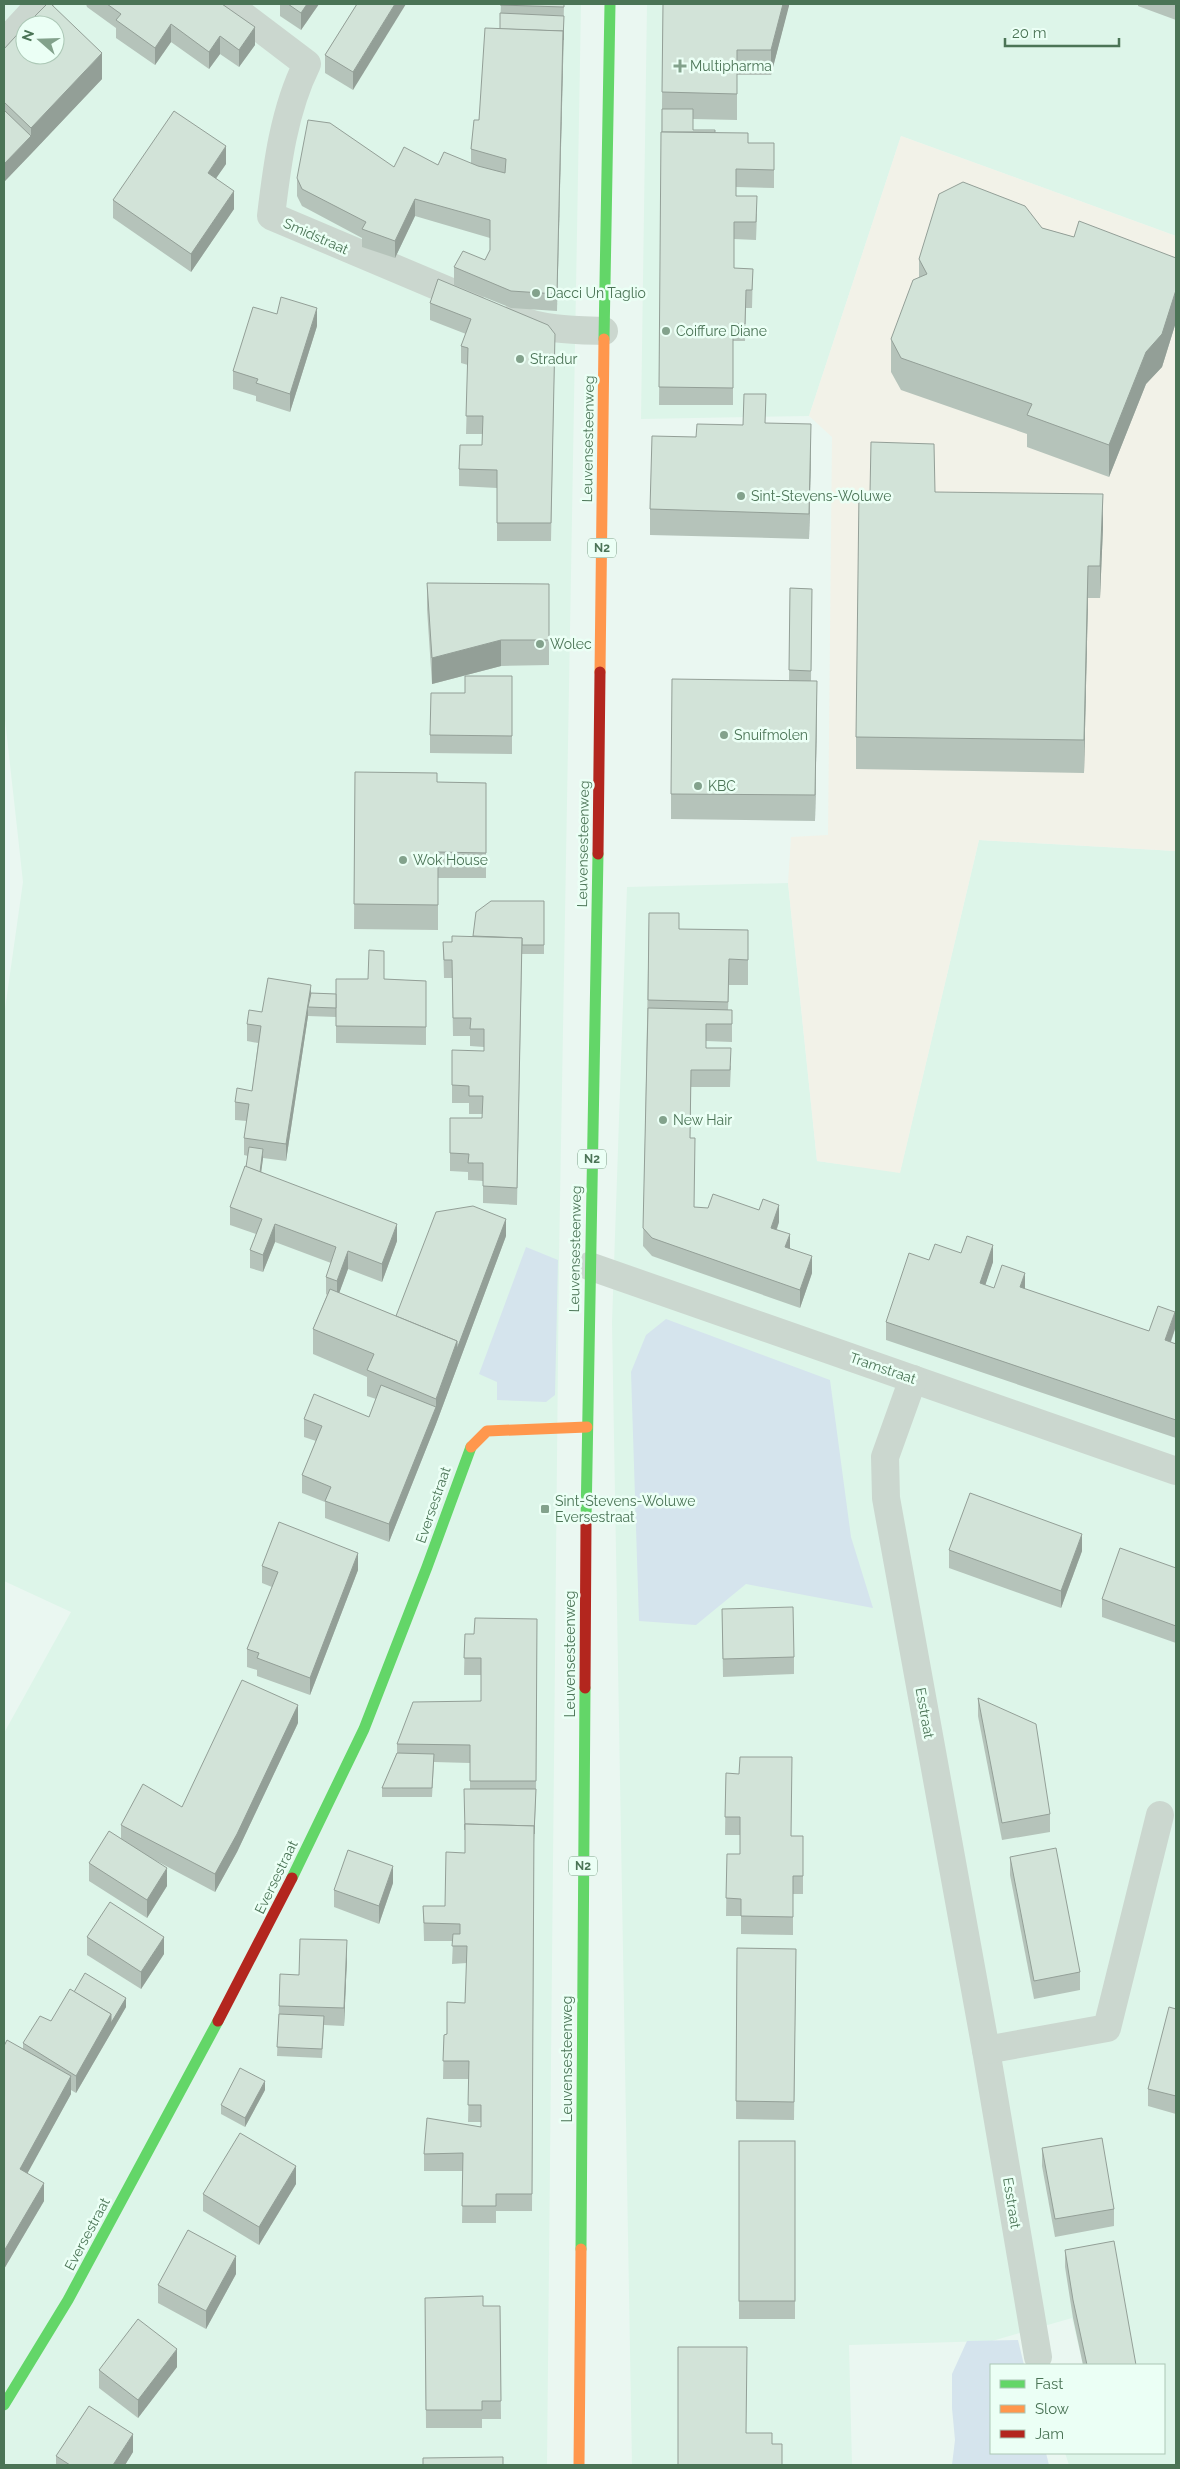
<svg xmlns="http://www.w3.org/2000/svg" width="1180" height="2469" font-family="Raleway,sans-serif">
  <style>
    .residential { fill: #ddf5e9; fill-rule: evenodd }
    .education { fill: #f2f2e8 }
    .green { fill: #d5e4ed }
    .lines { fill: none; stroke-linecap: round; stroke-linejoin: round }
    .street { stroke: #cbd7cf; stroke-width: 28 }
    .fast { stroke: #63d668; stroke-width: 11 }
    .slow { stroke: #ff974d; stroke-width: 11 }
    .jam { stroke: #b3261e; stroke-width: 11 }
    .wall { fill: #b5c3ba }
    .shaded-wall { fill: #939f97 }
    .building { fill: #d2e3d8; stroke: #939f97 }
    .poi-dot { fill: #83a28c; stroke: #ebfff5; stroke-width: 2 }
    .labels { text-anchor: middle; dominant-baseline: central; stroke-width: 5; stroke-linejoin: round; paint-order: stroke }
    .shield { fill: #ebfff5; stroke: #7b9e86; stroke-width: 1 }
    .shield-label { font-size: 12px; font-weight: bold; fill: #4b7456 }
    .poi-label { font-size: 14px; fill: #4b7456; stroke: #ebfff5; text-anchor: start }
    .street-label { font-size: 14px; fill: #4b7456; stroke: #ebfff5 }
  </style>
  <rect width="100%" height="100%" fill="#eaf7f1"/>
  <g class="residential">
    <path d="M4,4h577l-22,1254 -12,1207h-543v-732l67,-121 -67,-31v-565l19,-134 -19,-172zM25,25h30v30h-30z"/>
    <path d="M647,4h529v232l-275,-100 -92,280 -168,3z"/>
    <path d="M979,840l197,11v1614h-107l-4,-12h99v-88h-81l-11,-47 -80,23 -143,4 3,120h-220l-20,-1142 15,-436 161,-4 29,278 83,11z"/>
  </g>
  <path class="education" d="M901,136l275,100v615l-197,-11 -79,333 -83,-12 -29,-278 3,-46 37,-2 4,-398 -23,-21z"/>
  <g class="green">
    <path d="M526,1247l32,13 -3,135 -9,7 -49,-2v-18l-18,-8z"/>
    <path d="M666,1319l164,61 21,157 22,71 -127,-24 -50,41 -57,-4 -8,-249 15,-37z"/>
    <path d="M1018,2340l6,25h-33v88h55l3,12h-97l3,-25 -3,-32v-34l15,-33z"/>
  </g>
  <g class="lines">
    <g class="street">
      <path d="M228,4l79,60c-23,46 -30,101 -36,152l199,84"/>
      <path d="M4,43l36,-39"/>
      <path d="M514,318c29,12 59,12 90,13"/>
      <path d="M589,1266l587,205"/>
      <path d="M913,1379l-28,78 1,41 100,552 52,307"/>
      <path d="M986,2050l121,-22 53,-213"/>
    </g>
    <g class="fast">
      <path d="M604,339l6,-335"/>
      <path d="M586,1521l12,-667"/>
      <path d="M292,1878l72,-149 63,-162 44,-120"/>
      <path d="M581,2249l4,-561"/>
      <path d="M4,2405l64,-105 150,-279"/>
    </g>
    <g class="slow">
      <path d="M600,672l4,-333"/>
      <path d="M471,1447l16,-16 100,-4"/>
      <path d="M579,2465l2,-216"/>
    </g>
    <g class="jam">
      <path d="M598,854l2,-182"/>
      <path d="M585,1688l1,-167"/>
      <path d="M218,2021l74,-143"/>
    </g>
  </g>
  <g class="wall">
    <path d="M86,4h136l33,41 -16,22 -19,-13 -11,15 -38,-27 -16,23 -39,-27v-10l-29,-21z"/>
    <path d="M280,4h39l-18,26 -21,-14z"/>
    <path d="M357,4l-4,86 -28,-17v-18z"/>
    <path d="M501,4h63l-7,307 -46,-3 -57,-23v-18l31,-7 5,-10v-12l-75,-22 -20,42 -33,-11v-9l-60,-32 -5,-10v-18l97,-11 77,-4v-14l8,-29 21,-91z"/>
    <path d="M663,4h126l-18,71h-34v45l-44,-1v11l22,2 33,11h26v45l-38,-1v9l21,18 -1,26 -22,-1v29l19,1 -1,39h-6l-1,33h-12v64h-74z"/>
    <path d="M1138,4h38v16l-38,-14z"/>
    <path d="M4,49l98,30 -98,103z"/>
    <path d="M226,164l-10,14 18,31 -43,63 -78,-54v-18z"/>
    <path d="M1042,228l32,9 102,21v64l-14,45 -16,17 -37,93 -82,-30v-13l-126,-44 -10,-18v-33l28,-62v-18z"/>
    <path d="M430,303l125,31 -4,207h-54v-53l-38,-2v-17l23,-24 1,-11h-17l2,-69 -7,-2v-17l5,-12 -36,-14z"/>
    <path d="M317,326l-27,86 -34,-11v-5l-23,-7v-18z"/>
    <path d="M766,423l45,27 -2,89 -159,-4v-26l46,-72 47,-12z"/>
    <path d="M935,492l168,35 -3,71h-12l-4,175 -228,-4v-32l14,-244z"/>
    <path d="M427,583l122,1v81l-48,1 -69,18 -5,-75z"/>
    <path d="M790,588l22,1 -1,92 6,25 -2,115 -144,-2v-25l118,-113z"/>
    <path d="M512,676v78l-82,-1v-18l35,-42z"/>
    <path d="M355,772l82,10 49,1v95h-48v52l-84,-1z"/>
    <path d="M544,901v53h-22l-5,251 -34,-2v-22l-15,-1v-8l-18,-1v-53h32l1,-4h-14v-11h-17v-18l32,-34v-4l-14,-1v-10h-17l-1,-58h-8l-1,-36h9l21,-6z"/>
    <path d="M649,913l30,16 69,1v55h-19l-1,25h4v32l-26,-1v7l25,18 -1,21h-39l-1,51 4,69 85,15 -2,7 13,19 22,25 -12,35 -148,-52 -9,-10z"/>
    <path d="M384,979l42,2v64l-90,-2v-26l-28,-1 -22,145 -23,-3 -2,14 136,69 -15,41 -34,-13 -9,24 57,23 110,-80 -70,188 -47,118 -64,-24v-16l-23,-9v-18l14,-34 -12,-4v-18l65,-2 7,-18 -9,-3v-19l-54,-23v-25l14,-34 -1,-1v-17l5,-14 -56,-21 -12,30 -13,-4v-18l6,-16 -26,-9v-18l16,-40 2,-11 -4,-1v-17l3,-17 -12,-1v-18l17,-11 6,-48 -11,-2v-17l15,-12 49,-19 25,1z"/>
    <path d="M961,1253l32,9 -8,23 9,3 31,1 124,42 26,-2 -4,13 5,2v94l-290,-98v-18l43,-62z"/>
    <path d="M949,1550l133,1 -21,57 -112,-40z"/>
    <path d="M262,1566l96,4 -48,125 -53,-19v-6l-10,-3v-18l25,-62 -10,-4z"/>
    <path d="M1176,1568v75l-74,-26v-18z"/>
    <path d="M722,1609l72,48v17l-71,3z"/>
    <path d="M537,1619l-1,179 -2,45 -2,368h-36v12h-34l1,-52h-39v-17l57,-27v-5h-13l1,-43h-26l1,-44 3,-1 18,-31 2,-40 -15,1 1,-23h-29l-1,-35h22l20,-53 5,-64v-26l-36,-1 -2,35h-50v-9l15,-35v-9l84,-43v-26h-17l1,-41h9z"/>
    <path d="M978,1698l72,116v18l-48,8 -24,-124z"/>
    <path d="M298,1723l-61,129 -22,40 -64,-34 16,28 -20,32 -58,-37v-18l32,-24v-14l61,-18z"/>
    <path d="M726,1773l65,63h12v58h-10v41l-52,-1v-18h-15l1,-62h13v-19h-15z"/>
    <path d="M1010,1857l70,115v18l-46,9 -24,-124z"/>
    <path d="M393,1883l-14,41 -45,-17v-17z"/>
    <path d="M87,1937l77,17 -23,35 -54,-34z"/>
    <path d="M737,1948l59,1 -2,171 -58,-1z"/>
    <path d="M347,1958l-3,68 -20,-1 -2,33 -45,-2 2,-50 20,-31z"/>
    <path d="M74,1992l52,15 -50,86 -5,-3v4l-44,79 17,28 -40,68v-223l19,4v-7l28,-22z"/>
    <path d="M1176,2009v105l-28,-8v-17z"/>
    <path d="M265,2090l-20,37 -24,-13v-9z"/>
    <rect x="739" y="2141" width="56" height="178"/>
    <path d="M1042,2148l72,61v17l-59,11 -13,-71z"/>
    <path d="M296,2184l-37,61 -56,-34v-17z"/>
    <path d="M1065,2250l71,115h-53l-10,-47 -8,-51z"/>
    <path d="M236,2274l-30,55 -48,-26v-18z"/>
    <path d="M425,2298l58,8h17l1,113h-19v9h-56z"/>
    <path d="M177,2367l-39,51 -39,-30v-18z"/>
    <path d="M133,2452l-8,13h-69v-9z"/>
  </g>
  <g class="shaded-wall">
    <path d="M307,4h12l-18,26v-17z"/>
    <path d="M395,4h11l-53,86v-18z"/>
    <path d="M783,4h6v2l-18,69v-25z"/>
    <path d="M171,24v18l-16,23v-17z"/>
    <path d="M564,25l-7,286 6,-280z"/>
    <path d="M255,27v18l-16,22v-17z"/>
    <path d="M220,36v18l-11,15v-17z"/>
    <path d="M102,53v26l-71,75v-26z"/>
    <path d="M31,136v18l-27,28v-18z"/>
    <path d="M226,146v18l-18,26v-17z"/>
    <path d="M234,191v18l-43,63v-18z"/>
    <path d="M415,199v17l-20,42v-17z"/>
    <path d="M1176,290v32l-14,45 -16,17 -37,93v-32l37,-93z"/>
    <path d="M317,308v18l-27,86v-18z"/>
    <path d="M811,424v26l-2,89v-25z"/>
    <path d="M1103,494v33l-3,71v-32z"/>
    <path d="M1088,566v32l-4,175v-33z"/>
    <path d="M501,640v26l-69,18v-26z"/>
    <path d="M817,681v25l-2,115v-26z"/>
    <path d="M311,985v17l-3,5v9l-22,145v-17z"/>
    <path d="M263,1149v9l-4,31v-9z"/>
    <path d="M779,1205v17l-8,23v-17z"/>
    <path d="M506,1219v17l-70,188 -47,118v-18l47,-117v-8l21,-58z"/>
    <path d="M275,1224v18l-12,30v-17z"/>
    <path d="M397,1224v17l-15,41v-18z"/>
    <path d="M790,1234v18l-5,-5z"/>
    <path d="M993,1245v17l-13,39v-18z"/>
    <path d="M348,1251v18l-11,30v-18z"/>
    <path d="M812,1256v17l-12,35v-18z"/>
    <path d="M1025,1273v18l-5,-4z"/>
    <path d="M1175,1312v17l-10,29v-18z"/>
    <path d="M1082,1534v17l-21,57v-17z"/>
    <path d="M358,1553v17l-48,125v-17z"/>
    <path d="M298,1705v18l-61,129 -22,40v-18z"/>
    <path d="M393,1866v17l-14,41v-18z"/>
    <path d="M167,1868v18l-20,32v-18z"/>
    <path d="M164,1937v17l-23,35v-17z"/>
    <path d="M347,1940v18l-3,68v-18z"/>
    <path d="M126,1998v9l-50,86v-17l35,-62z"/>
    <path d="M71,2076v18l-51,93v-18z"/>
    <path d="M265,2081v9l-20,37v-9z"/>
    <path d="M296,2166v18l-37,61v-18z"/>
    <path d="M44,2183v18l-40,68v-18z"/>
    <path d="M236,2256v18l-30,55v-18z"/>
    <path d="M177,2349v18l-39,51v-18z"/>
    <path d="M133,2434v18l-8,13h-12z"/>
  </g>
  <g class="building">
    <path d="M47,4h4l51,49 -71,75 -27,-26v-53l21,-23v29h30v-30h-29z"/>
    <path d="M107,4h115l33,23 -16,23 -19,-14 -11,16 -38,-28 -16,24 -39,-28 5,-6z"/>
    <path d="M288,4h19l-6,9z"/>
    <path d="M357,4h38l-42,68 -28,-17z"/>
    <path d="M501,4h63v3l-64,-2z"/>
    <path d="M663,4h120l-12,46h-34v44l-75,-2z"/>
    <path d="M500,13l64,3 -1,24v-9l-63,-2z"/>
    <path d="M485,28l78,3 -6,263 -46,-3 -57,-24 9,-16 22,9 5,-10v-30l-75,-21 -20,42 -33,-12 4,-7 -64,-33 -5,-11 11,-58 22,3 64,44 10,-20 34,18 6,-13 34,14 27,7 1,-14 -35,-10 3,-29h5z"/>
    <path d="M662,109h31v21h22v2h-53z"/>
    <path d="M4,110l27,26 -27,28z"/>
    <path d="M174,111l52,35 -18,27 26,18 -43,63 -78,-54z"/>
    <path d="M661,132l87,1v10h26v27l-38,-1v27h21l-1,26h-22v46l19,1 -1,21h-6l-1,34 -12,-1v65l-74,-1z"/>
    <path d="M963,182l62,24 17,22 32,9 5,-16 97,37v32l-14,44 -16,18 -37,93 -82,-30 5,-11 -131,-46 -10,-19 22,-59 14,-6 -8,-15 20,-65z"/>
    <path d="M438,279l110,46 7,9 -4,189h-54v-53l-38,-1 1,-24h22l1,-29h-17l2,-68 -7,-2 10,-27 -41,-16z"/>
    <path d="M281,297l36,11 -27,86 -34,-11 2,-4 -25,-8 20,-64 24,7z"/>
    <path d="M744,394h22l-1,29 46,1 -2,90 -159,-5 2,-73 44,1 1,-13 46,1z"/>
    <path d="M871,442l63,2 1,48 168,2 -3,72h-12l-4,174 -228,-3 3,-245 11,1z"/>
    <path d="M427,583l122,1v56h-48l-69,18z"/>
    <path d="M790,588l22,1 -1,82 -22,-1z"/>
    <path d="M465,676h47v60l-82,-1 1,-42h34z"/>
    <path d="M672,679l145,2 -2,114 -144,-1z"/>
    <path d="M355,772l82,1v9l49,1v70l-48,-1v53l-84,-1z"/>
    <path d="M491,901h53v44h-22v-7l-49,-2 3,-24z"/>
    <path d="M649,913h30v16l69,1v30l-19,-1 -1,43 -80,-2z"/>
    <path d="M452,936l70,2 -5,250 -34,-2v-23h-15l1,-9 -19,-1v-35h32l1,-22h-14v-10l-17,-1v-35l32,1v-22h-14l1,-11h-18l-1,-58h-8l-1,-18h9z"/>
    <path d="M369,950l15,1v28l42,2v46l-90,-1v-47h32z"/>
    <path d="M268,978l43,7 -25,159 -42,-6 5,-34 -14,-2 2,-14 15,3 9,-65 -14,-2 2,-14 13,2z"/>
    <path d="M311,993l25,1v14l-28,-1z"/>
    <path d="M648,1008l84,2v14h-26v24h25l-1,22h-39l-1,68h5l-1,69 14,1 5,-14 46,16 4,-11 16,6 -8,23 19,6 -5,13 27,9 -12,34 -148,-52 -9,-10z"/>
    <path d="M249,1147l14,2 -3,23 -14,-5z"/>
    <path d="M245,1166l152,58 -15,40 -34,-13 -11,30 -11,-4 10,-30 -61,-23 -12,31 -13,-5 12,-31 -32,-12z"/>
    <path d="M473,1206l33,13 -49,130v-8l-61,-25 40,-104z"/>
    <path d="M967,1236l26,9 -13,38 14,5 8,-23 23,8 -5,14 129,44 9,-25 17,6 -10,28 11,4v76l-290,-98 23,-69 20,7 6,-16 26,9z"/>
    <path d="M330,1289l127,52 -21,58 -69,-29 7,-16 -61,-25z"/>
    <path d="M381,1385l55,22 -47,117 -64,-23 6,-14 -29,-12 20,-49 -18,-7 10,-25 55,23z"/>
    <path d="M970,1493l112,41 -21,57 -112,-41z"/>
    <path d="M279,1522l79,31 -48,125 -53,-20 2,-5 -12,-4 31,-77 -16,-6z"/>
    <path d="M1120,1548l56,20v58l-74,-27z"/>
    <path d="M793,1607l1,50 -71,2 -1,-50z"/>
    <path d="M475,1618l62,1 -1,162h-66v-36l-73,-1 16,-42 68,-1v-43h-17l1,-24h9z"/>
    <path d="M242,1680l56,25 -61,129 -22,40 -94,-49 22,-41 39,23z"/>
    <path d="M978,1698l58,26 14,90 -48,9z"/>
    <path d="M397,1753l37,1 -2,34h-50z"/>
    <path d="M740,1757h52l-1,79h12v40h-10v41l-52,-1v-17l-15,-1 1,-44h13v-37h-15l1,-44 13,1z"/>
    <path d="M464,1789h72l-2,45v-8l-69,-2v6z"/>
    <path d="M465,1824l69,2 -2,368h-36v12h-34l1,-53 -39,1 3,-36 54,9v-22h-13l1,-44h-26l1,-26 3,-1v-32l18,1 2,-57h-15l1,-12h7v-10l-36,-1 -1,-17h22l1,-54 19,1z"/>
    <path d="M109,1831l58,37 -20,32 -58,-37z"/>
    <path d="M1056,1848l24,124 -46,9 -24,-124z"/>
    <path d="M348,1850l45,16 -14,40 -45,-16z"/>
    <path d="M110,1902l54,35 -23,35 -54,-35z"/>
    <path d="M300,1939l47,1 -3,68 -65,-2 1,-32 19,1z"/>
    <path d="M737,1948l59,1 -2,153 -58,-1z"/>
    <path d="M85,1973l41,25 -15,25v-9l-37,-22z"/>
    <path d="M70,1989l41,25 -35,62 -53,-33 17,-27 11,5z"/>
    <path d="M1169,2007l7,2v87l-28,-7z"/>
    <path d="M279,2014l45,2 -2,33 -45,-2z"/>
    <path d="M7,2040l64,36 -51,93 24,14 -40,68v-205z"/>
    <path d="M240,2068l25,13 -20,37 -24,-13z"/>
    <path d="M240,2133l56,33 -37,61 -56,-33z"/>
    <path d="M1102,2138l12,71 -59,10 -13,-71z"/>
    <rect x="739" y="2141" width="56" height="160"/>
    <path d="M188,2230l48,26 -30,55 -48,-26z"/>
    <path d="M1114,2241l22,124h-49l-14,-65 -8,-50z"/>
    <path d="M483,2296v10h17l1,95h-19v9h-56l-1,-112z"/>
    <path d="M138,2319l39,30 -39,51 -39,-30z"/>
    <path d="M678,2347h69l-1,86h26v11h10v21h-104z"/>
    <path d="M89,2406l44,28 -20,31h-43l-14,-9z"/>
    <path d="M503,2457v8h-80v-7z"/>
  </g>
  <g class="poi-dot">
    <path d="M677.5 58.5h5v5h5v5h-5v5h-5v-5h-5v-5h5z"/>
    <circle cx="536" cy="293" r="5"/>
    <circle cx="666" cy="331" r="5"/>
    <circle cx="520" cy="359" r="5"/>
    <circle cx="741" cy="496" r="5"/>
    <circle cx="540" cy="644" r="5"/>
    <circle cx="724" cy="735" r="5"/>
    <circle cx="698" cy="786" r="5"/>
    <circle cx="403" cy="860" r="5"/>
    <circle cx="663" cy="1120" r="5"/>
    <rect x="540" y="1504" width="10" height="10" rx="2.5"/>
  </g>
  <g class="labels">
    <g class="shield">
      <rect x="588" y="538.5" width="28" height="19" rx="4"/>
      <rect x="578" y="1149.5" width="28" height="19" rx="4"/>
      <rect x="569" y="1856.5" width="28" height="19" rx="4"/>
    </g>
    <g class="shield-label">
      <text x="602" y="548">N2</text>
      <text x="592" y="1159">N2</text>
      <text x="583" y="1866">N2</text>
    </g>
    <g class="poi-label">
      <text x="690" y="66">Multipharma</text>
      <text x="546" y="293">Dacci Un Taglio</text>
      <text x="676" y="331">Coiffure Diane</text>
      <text x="530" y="359">Stradur</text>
      <text x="751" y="496">Sint-Stevens-Woluwe</text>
      <text x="550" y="644">Wolec</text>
      <text x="734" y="735">Snuifmolen</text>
      <text x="708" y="786">KBC</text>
      <text x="413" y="860">Wok House</text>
      <text x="673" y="1120">New Hair</text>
      <text x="555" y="1501">Sint-Stevens-Woluwe<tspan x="555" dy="16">Eversestraat</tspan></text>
    </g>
    <g class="street-label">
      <text transform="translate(316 236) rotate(24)">Smidstraat</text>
      <text transform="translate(588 439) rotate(-89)">Leuvensesteenweg</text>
      <text transform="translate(583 844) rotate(-89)">Leuvensesteenweg</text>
      <text transform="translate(575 1249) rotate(-89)">Leuvensesteenweg</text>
      <text transform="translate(883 1368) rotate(19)">Tramstraat</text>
      <text transform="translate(433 1505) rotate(-71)">Eversestraat</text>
      <text transform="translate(570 1654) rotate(-90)">Leuvensesteenweg</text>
      <text transform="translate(925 1713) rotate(80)">Esstraat</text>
      <text transform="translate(276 1877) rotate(-64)">Eversestraat</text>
      <text transform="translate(567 2059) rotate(-90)">Leuvensesteenweg</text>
      <text transform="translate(1012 2203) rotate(81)">Esstraat</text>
      <text transform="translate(87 2234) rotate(-62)">Eversestraat</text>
    </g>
  </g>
  <rect width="1180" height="2469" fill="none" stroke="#4b7456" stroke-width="10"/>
  <rect x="990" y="2364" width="175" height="90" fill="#ebfff5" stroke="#abc7b5"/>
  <rect x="1000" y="2380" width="25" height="8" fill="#63d668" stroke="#abc7b5"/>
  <text x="1035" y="2389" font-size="15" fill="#4b7456">Fast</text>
  <rect x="1000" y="2405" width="25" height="8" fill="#ff974d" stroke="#abc7b5"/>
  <text x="1035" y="2414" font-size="15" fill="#4b7456">Slow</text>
  <rect x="1000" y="2430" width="25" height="8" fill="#b3261e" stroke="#abc7b5"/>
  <text x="1035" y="2439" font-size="15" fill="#4b7456">Jam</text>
  <g transform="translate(40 40) rotate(290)"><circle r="24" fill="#ebfff5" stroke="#abc7b5"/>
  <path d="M0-4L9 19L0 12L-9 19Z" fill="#83a28c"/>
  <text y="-8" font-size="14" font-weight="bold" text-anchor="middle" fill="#4b7456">N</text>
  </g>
  <path d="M1005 38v8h114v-8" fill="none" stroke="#4b7456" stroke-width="2.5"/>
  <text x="1012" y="38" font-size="15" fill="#4b7456" stroke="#ebfff5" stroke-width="4" paint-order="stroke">20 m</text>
</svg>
